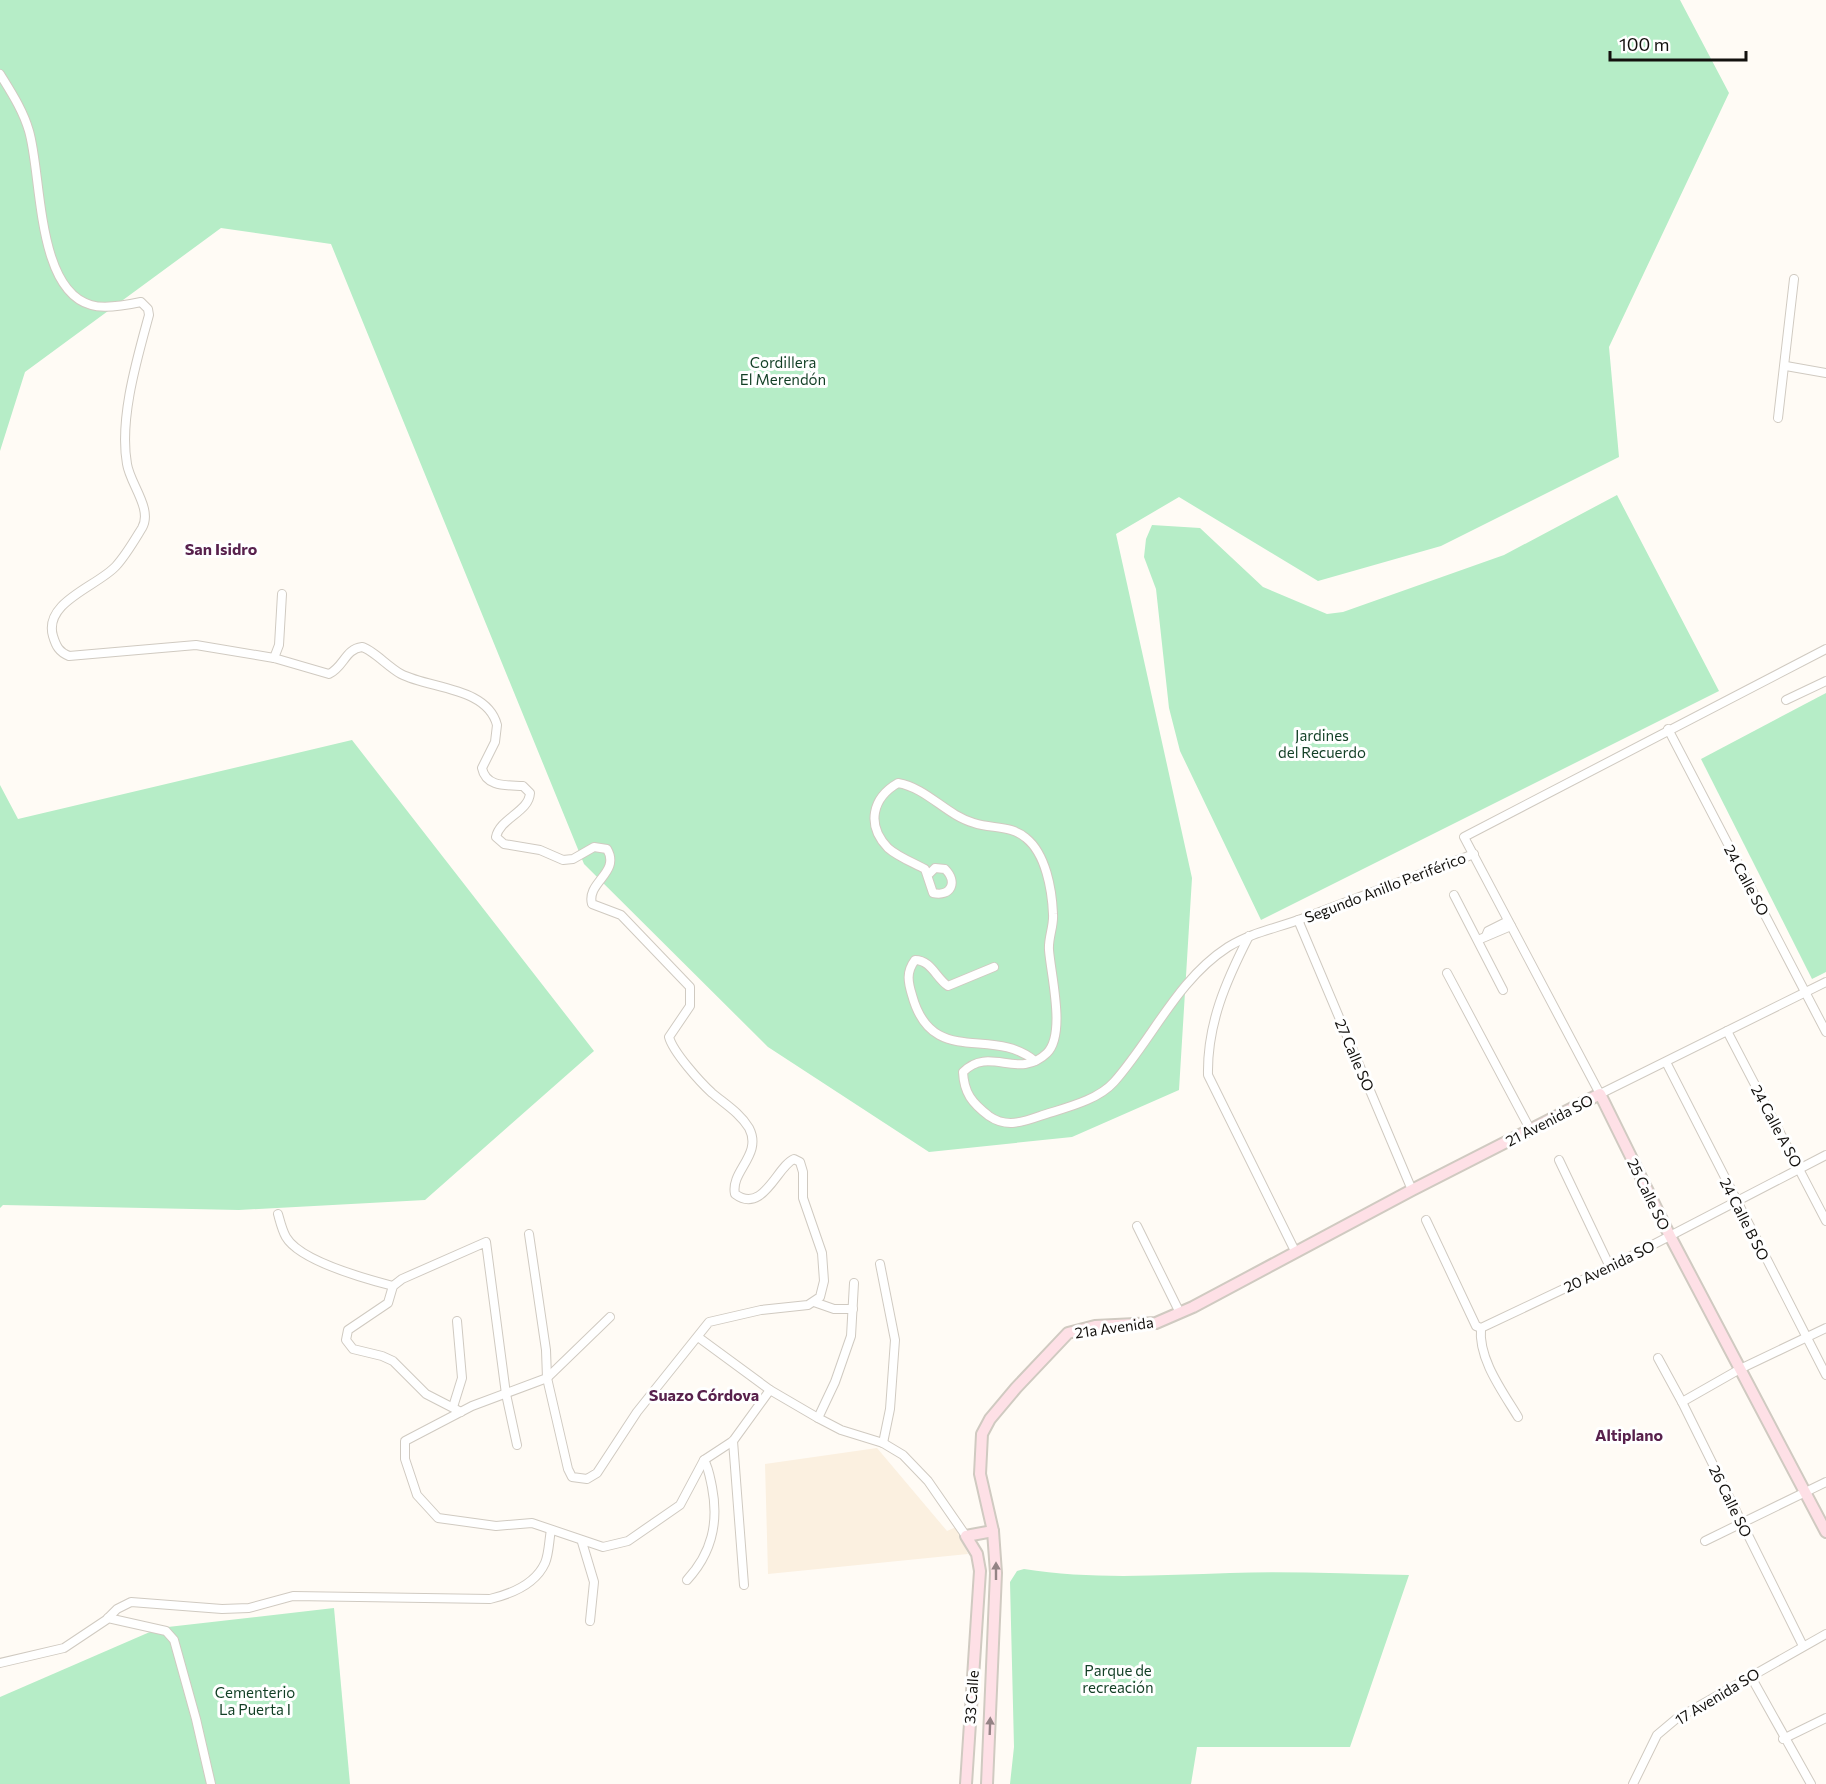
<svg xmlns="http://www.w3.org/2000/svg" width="1826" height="1784" font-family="Commissioner,sans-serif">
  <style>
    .built { fill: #fbf0e0 }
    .green { fill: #b6edc7 }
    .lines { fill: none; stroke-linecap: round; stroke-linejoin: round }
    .street-casing { stroke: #d0cac1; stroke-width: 10 }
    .secondary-casing { stroke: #d0cac1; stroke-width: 14 }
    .street { stroke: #fff; stroke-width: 8 }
    .secondary { stroke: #fee0e6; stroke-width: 10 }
    .oneway { fill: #948385 }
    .labels { text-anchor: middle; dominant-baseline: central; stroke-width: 6; stroke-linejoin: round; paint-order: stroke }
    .park-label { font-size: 15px; fill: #123f25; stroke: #fff }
    .street-label { font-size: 15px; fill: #13110e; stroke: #fff }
    .neighbourhood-label { font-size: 16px; font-weight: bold; fill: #58214d; stroke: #fff }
  </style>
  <rect width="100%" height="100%" fill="#fffbf5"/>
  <path class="built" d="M877,1448l70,83 9,-4 12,27 -200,20 -3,-110z"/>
  <g class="green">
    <path d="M0,0h1680l49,93 -120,254 10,110 -178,89 -123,35 -139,-84 -63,37 76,344 -13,212 -107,47 -143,15 -161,-105 -184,-183 -253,-620 -110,-16 -196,144 -25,79z"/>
    <path d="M1617,495l102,196 -458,229 -81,-169 -11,-43 -13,-119 -12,-32 2,-18 6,-14 48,3 63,59 64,27 16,-2 161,-57z"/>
    <path d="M1826,693v279l-14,7 -111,-220z"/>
    <path d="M352,740l242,311 -169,149 -186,10 -236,-5 -3,3v-423l18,34z"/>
    <path d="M1024,1569c68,11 138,6 206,4 59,-2 119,1 179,2l-59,172h-153l-6,37h-181l4,-37 -4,-165 7,-11z"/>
    <path d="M334,1608l16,176h-350v-87l159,-69z"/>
  </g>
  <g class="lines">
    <g class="street-casing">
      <g id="street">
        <path d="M0,74c11,18 23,36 29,57 13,44 7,159 62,174 13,4 36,0 50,-3l7,7 1,6c-12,44 -30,104 -22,149 3,20 26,45 15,64 -8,13 -16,27 -26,38 -18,20 -73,36 -63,70 3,10 6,16 16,20l127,-11 78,13 55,16c15,-7 16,-25 33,-27 10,2 26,20 39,27 29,15 86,13 96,51l-2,17 -13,26c4,20 26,17 41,18l7,7c-1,19 -30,25 -34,44l8,7 36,6 23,10 10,-1 21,-12 13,2c14,24 -21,33 -15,55l29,11 69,72v19l-21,31c4,15 31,45 43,56 13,11 28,20 37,35 14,27 -19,43 -14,66 28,21 42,-28 59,-35l6,3 3,10v26l19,55 2,28 -4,16 -12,8 -47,5 -52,12 -72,90 -40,61 -10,6 -15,-2 -4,-8 -21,-91 -1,-28 -17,-116"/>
        <path d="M1786,366l40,7"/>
        <path d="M1778,418l16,-139"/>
        <path d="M1826,649l-362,188 136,257 226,-112"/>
        <path d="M274,658l5,-13 3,-51"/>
        <path d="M1786,700l40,-19"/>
        <path d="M1668,729l158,303"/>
        <path d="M928,875l7,-7 10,1c13,13 6,28 -12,24l-8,-24c-11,-6 -27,-12 -37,-21 -22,-23 -16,-50 10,-65 29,5 48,32 76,40 18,6 37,2 52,15 20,16 26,52 27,76 1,12 -5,24 -4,36 2,26 17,84 -2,103 -29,28 -57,-8 -84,19 1,21 9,31 26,44 17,12 34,6 51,0 24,-8 57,-15 74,-34 39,-44 63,-102 114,-135 24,-15 50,-19 76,-29 57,-22 114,-43 170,-64"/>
        <path d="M1454,895l49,95"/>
        <path d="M1298,920l114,270"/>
        <path d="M1249,936c-23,45 -42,88 -41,139l87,176"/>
        <path d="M1486,936l2,-5 20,-10"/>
        <path d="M1478,940l33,-14"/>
        <path d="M994,967l-46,19c-12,-8 -17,-26 -33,-26 -9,12 -7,22 -3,35 20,74 80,30 123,66"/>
        <path d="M1447,973l83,156"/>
        <path d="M1727,1031l99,190"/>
        <path d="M1666,1062l160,313"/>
        <path d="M1559,1160l51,107"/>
        <path d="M278,1214c2,7 4,16 8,23 14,24 80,42 107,49"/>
        <path d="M1426,1220l50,106 5,2 129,-61 216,-112"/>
        <path d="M1137,1226l42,85"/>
        <path d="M880,1264l15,76 -5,69 -7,34"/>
        <path d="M814,1302l20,7h19"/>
        <path d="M610,1317l-63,61 -75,28 -67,35v18l12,36 21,23 58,8 36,-3 71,24 25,-6 52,-36 24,-45 29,-19 37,-51"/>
        <path d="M1481,1328c-3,31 22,64 37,89"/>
        <path d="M698,1337l72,53 48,28 23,12 42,13 20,12 25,26 38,55"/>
        <path d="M1658,1358l24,44 121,244"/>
        <path d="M1682,1402l58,-33 86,-41"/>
        <path d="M453,1407l9,-29 -5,-57"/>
        <path d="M461,1412l-35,-18 -33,-33 -11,-5 -29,-7 -7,-9 2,-10 40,-27 5,-17 9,-7 84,-37 20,152 11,51"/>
        <path d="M818,1418l17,-36 16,-46 3,-53"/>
        <path d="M733,1441l11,144"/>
        <path d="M1705,1541l121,-59"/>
        <path d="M582,1542l12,40 -4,39"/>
        <path d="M687,1580c25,-27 32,-57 25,-93 -2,-9 -3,-18 -8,-27"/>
        <path d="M108,1618l58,13 8,9 22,79 15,65"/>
        <path d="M0,1663l64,-15 42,-28 11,-11 14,-7 91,7 27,-1 44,-12 197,3c21,-5 45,-14 55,-36 4,-9 4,-23 6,-33"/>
        <path d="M1755,1684l56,100"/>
        <path d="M1783,1739l43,-21"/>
        <path d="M1633,1784l24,-49 19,-16 150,-85"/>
      </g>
    </g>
    <g class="secondary-casing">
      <g id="secondary">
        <path d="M966,1784l14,-213 -3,-17 -11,-18 27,-5"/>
        <path d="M987,1784l9,-211 -3,-42 -13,-57 2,-40 8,-15 26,-31 52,-55 27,-7 61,-3 37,-16 219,-117 188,-96 70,142 156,296"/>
      </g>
    </g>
    <use href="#street" class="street"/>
    <use href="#secondary" class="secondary"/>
  </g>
  <defs><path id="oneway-solid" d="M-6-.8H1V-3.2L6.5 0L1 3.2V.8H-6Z" transform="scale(1.5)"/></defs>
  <g class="oneway">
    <use href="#oneway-solid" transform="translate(996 1571) rotate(-90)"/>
    <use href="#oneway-solid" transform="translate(990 1726) rotate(-88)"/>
  </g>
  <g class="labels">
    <g class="park-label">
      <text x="783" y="362">Cordillera<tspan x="783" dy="17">El Merendón</tspan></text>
      <text x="1322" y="735">Jardines<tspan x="1322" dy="17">del Recuerdo</tspan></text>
      <text x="1118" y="1670">Parque de<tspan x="1118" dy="17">recreación</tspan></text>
      <text x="255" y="1692">Cementerio<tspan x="255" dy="17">La Puerta I</tspan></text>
    </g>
    <g class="street-label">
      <text transform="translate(1747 880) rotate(62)">24 Calle SO</text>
      <text transform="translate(1385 887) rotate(-21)">Segundo Anillo Periférico</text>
      <text transform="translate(1355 1055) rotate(67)">27 Calle SO</text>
      <text transform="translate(1549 1120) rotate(-27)">21 Avenida SO</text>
      <text transform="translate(1777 1126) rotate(62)">24 Calle A SO</text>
      <text transform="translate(1649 1194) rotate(64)">25 Calle SO</text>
      <text transform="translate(1745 1219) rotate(63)">24 Calle B SO</text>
      <text transform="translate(1609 1266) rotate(-26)">20 Avenida SO</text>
      <text transform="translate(1114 1327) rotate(-8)">21a Avenida</text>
      <text transform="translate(1731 1501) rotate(64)">26 Calle SO</text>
      <text transform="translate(1717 1696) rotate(-31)">17 Avenida SO</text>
      <text transform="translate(971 1697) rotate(-86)">33 Calle</text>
    </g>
    <g class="neighbourhood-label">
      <text x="221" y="548">San Isidro</text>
      <text x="704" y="1394">Suazo Córdova</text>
      <text x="1629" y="1434">Altiplano</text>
    </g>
  </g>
  <path d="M1610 51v9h136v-9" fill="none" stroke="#13110e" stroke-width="3"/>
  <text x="1619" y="51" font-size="18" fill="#13110e" stroke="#ffffff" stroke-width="4.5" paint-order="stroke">100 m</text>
</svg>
